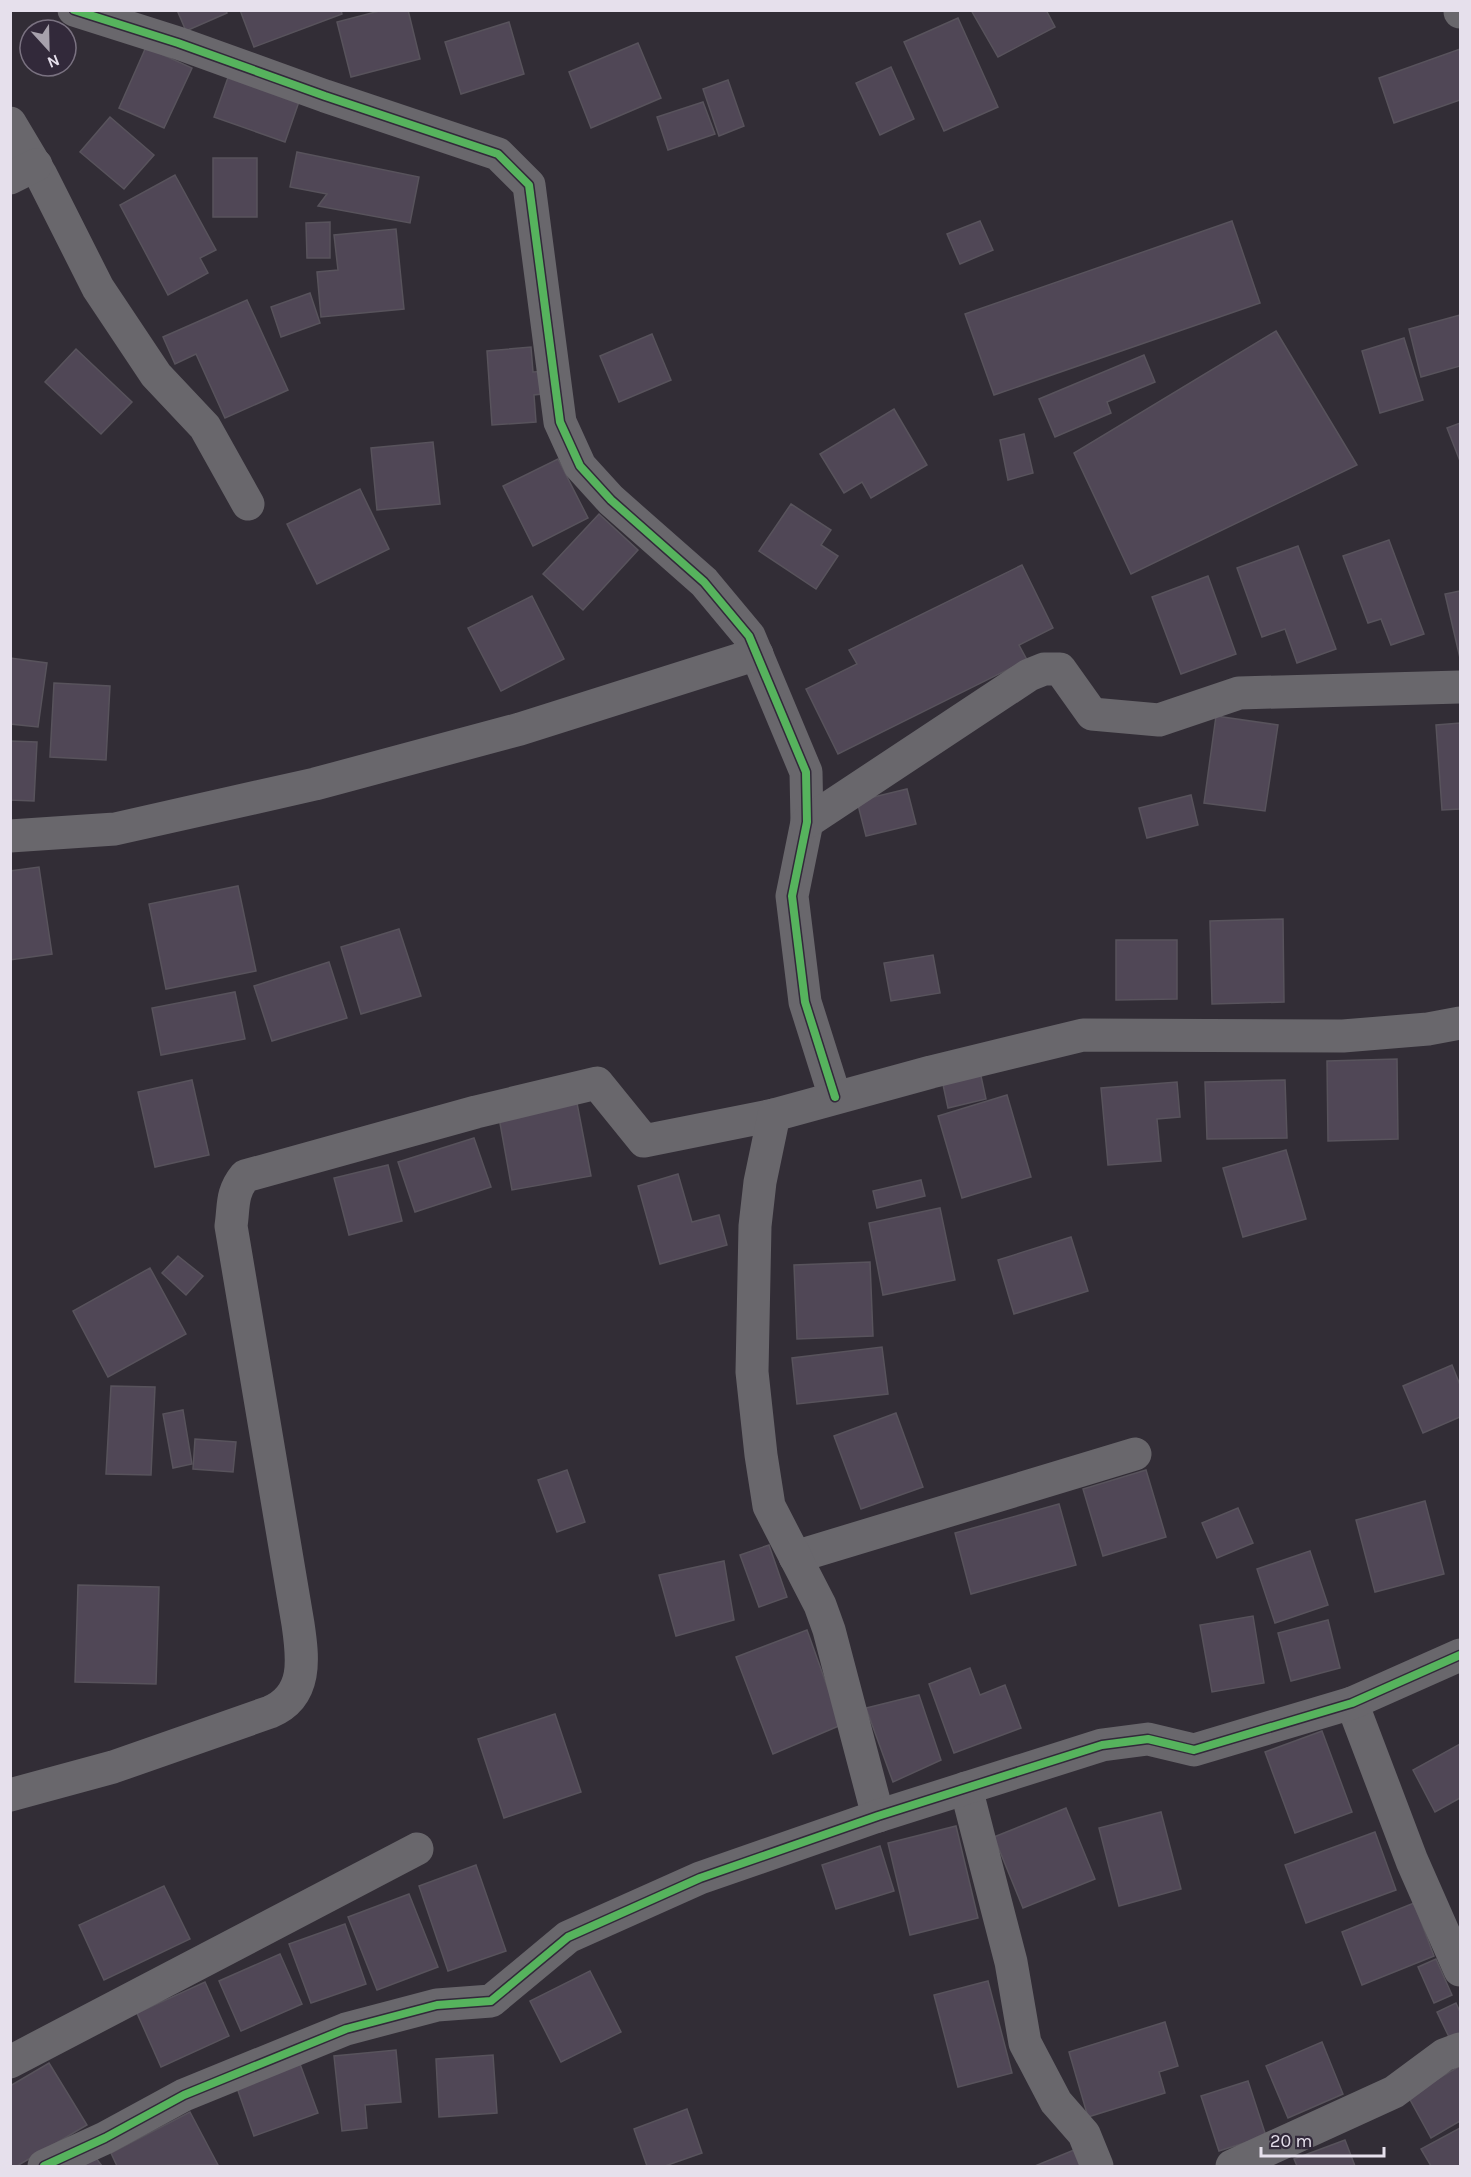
<svg xmlns="http://www.w3.org/2000/svg" width="1471" height="2177" font-family="Karla,sans-serif">
  <style>
    .building { fill: #504756; stroke: #58535c; stroke-width: 1.5 }
    .lines { fill: none; stroke-linecap: round; stroke-linejoin: round }
    .minor { stroke: #69676c; stroke-width: 33 }
    .cycleway-casing { stroke: #32293a; stroke-width: 11 }
    .cycleway { stroke: #56b35d; stroke-width: 8 }
  </style>
  <rect width="100%" height="100%" fill="#322d36"/>
  <g class="building">
    <path d="M177,10h49l1,3 -41,18z"/>
    <path d="M240,10h101l1,4 -88,33z"/>
    <path d="M408,10l12,49 -69,18 -14,-55 46,-12z"/>
    <path d="M971,10h75l9,17 -57,30z"/>
    <path d="M958,18l40,89 -54,24 -40,-89z"/>
    <path d="M509,22l15,52 -63,20 -16,-52z"/>
    <path d="M638,43l23,55 -70,30 -22,-56z"/>
    <path d="M146,47l46,21 -28,60 -45,-20z"/>
    <path d="M1460,49v51l-66,23 -15,-45z"/>
    <path d="M891,67l23,52 -34,16 -24,-52z"/>
    <path d="M231,69l71,24 -17,49 -71,-25z"/>
    <path d="M728,80l16,46 -25,10 -16,-47z"/>
    <path d="M703,102l12,32 -47,16 -11,-33z"/>
    <path d="M110,117l44,38 -30,34 -44,-37z"/>
    <path d="M297,152l122,25 -9,46 -92,-17 9,-12 -37,-7z"/>
    <rect x="213" y="158" width="44" height="59"/>
    <path d="M175,175l41,75 -16,8 8,15 -40,22 -48,-90z"/>
    <path d="M980,221l13,29 -33,14 -13,-30z"/>
    <path d="M1232,221l28,82 -266,92 -29,-81z"/>
    <path d="M330,222v36h-23l-1,-35z"/>
    <path d="M396,229l8,80 -83,8 -4,-45 21,-2 -4,-35z"/>
    <path d="M310,293l10,30 -39,14 -10,-30z"/>
    <path d="M247,300l41,90 -63,28 -29,-64 -21,10 -12,-27z"/>
    <path d="M1460,315v51l-39,11 -12,-48z"/>
    <path d="M1276,331l81,134 -226,109 -57,-121z"/>
    <path d="M652,334l19,46 -52,22 -19,-46z"/>
    <path d="M1404,338l19,62 -43,13 -18,-62z"/>
    <path d="M531,347l2,25 15,-1 2,22 -16,2 2,27 -44,3 -5,-74z"/>
    <path d="M76,349l56,53 -31,32 -56,-52z"/>
    <path d="M1144,355l11,27 -48,20 4,11 -56,24 -16,-38z"/>
    <path d="M894,409l33,56 -56,33 -9,-16 -18,11 -24,-39z"/>
    <path d="M1460,423v38l-13,-33z"/>
    <path d="M1024,434l9,39 -25,7 -8,-40z"/>
    <path d="M433,442l7,62 -63,6 -6,-62z"/>
    <path d="M558,459l30,59 -55,28 -30,-60z"/>
    <path d="M360,489l29,60 -72,35 -30,-60z"/>
    <path d="M791,504l40,26 -10,15 17,11 -22,33 -57,-38z"/>
    <path d="M599,514l39,36 -55,60 -40,-36z"/>
    <path d="M1389,540l35,94 -33,11 -10,-26 -13,4 -25,-67z"/>
    <path d="M1298,546l38,103 -39,14 -12,-34 -23,8 -25,-69z"/>
    <path d="M1022,565l31,63 -34,17 8,15 -189,94 -32,-65 51,-25 -8,-14z"/>
    <path d="M1208,576l28,78 -55,20 -29,-77z"/>
    <path d="M1460,591v67l-15,-64z"/>
    <path d="M532,596l32,63 -63,32 -33,-63z"/>
    <path d="M10,658l37,5 -9,64 -28,-3z"/>
    <path d="M54,683l56,3 -4,74 -56,-3z"/>
    <path d="M1216,716l62,9 -13,86 -61,-8z"/>
    <path d="M1460,723v86l-18,1 -6,-85z"/>
    <path d="M10,741l27,1 -3,59 -24,-1z"/>
    <path d="M907,789l9,35 -50,12 -9,-35z"/>
    <path d="M1191,795l7,30 -51,13 -8,-30z"/>
    <path d="M39,867l13,87 -42,6v-89z"/>
    <path d="M238,886l18,85 -90,18 -17,-85z"/>
    <path d="M1283,919l1,83 -72,2 -2,-83z"/>
    <path d="M399,929l22,67 -60,18 -20,-67z"/>
    <path d="M1116,940h61v59l-61,1z"/>
    <path d="M933,955l7,38 -49,8 -7,-38z"/>
    <path d="M329,962l18,56 -75,23 -18,-55z"/>
    <path d="M235,992l10,47 -84,16 -9,-47z"/>
    <path d="M1397,1059l1,80 -70,2 -1,-80z"/>
    <path d="M979,1067l7,32 -38,9 -7,-33z"/>
    <path d="M192,1080l17,75 -54,12 -17,-75z"/>
    <path d="M1285,1080l2,58 -80,1 -2,-57z"/>
    <path d="M1177,1082l3,35 -23,2 4,42 -53,4 -7,-77z"/>
    <path d="M1007,1095l24,82 -69,21 -24,-82z"/>
    <path d="M576,1098l15,78 -79,14 -14,-78z"/>
    <path d="M474,1138l17,49 -76,25 -17,-50z"/>
    <path d="M1286,1150l20,69 -63,18 -20,-69z"/>
    <path d="M388,1165l14,56 -53,14 -15,-57z"/>
    <path d="M678,1174l14,48 27,-7 8,30 -67,19 -22,-78z"/>
    <path d="M921,1180l4,16 -48,12 -4,-17z"/>
    <path d="M940,1208l15,72 -72,15 -14,-72z"/>
    <path d="M1071,1237l17,54 -74,23 -16,-54z"/>
    <path d="M178,1256l25,20 -17,19 -24,-22z"/>
    <path d="M870,1262l3,74 -76,3 -3,-74z"/>
    <path d="M150,1268l36,66 -78,43 -35,-66z"/>
    <path d="M882,1347l6,47 -91,10 -5,-46z"/>
    <path d="M1452,1365l8,20v32l-37,16 -20,-47z"/>
    <path d="M111,1386l44,1 -4,88 -45,-1z"/>
    <path d="M183,1410l9,54 -19,4 -10,-54z"/>
    <path d="M896,1413l27,74 -62,22 -27,-73z"/>
    <path d="M195,1439l41,3 -3,30 -40,-3z"/>
    <path d="M567,1470l18,52 -28,10 -19,-52z"/>
    <path d="M1146,1470l20,67 -63,19 -20,-67z"/>
    <path d="M1425,1501l19,73 -69,18 -19,-72z"/>
    <path d="M1059,1504l17,61 -105,29 -16,-61z"/>
    <path d="M1238,1508l15,35 -36,15 -15,-35z"/>
    <path d="M769,1545l18,52 -28,10 -19,-52z"/>
    <path d="M1310,1551l18,54 -53,18 -18,-54z"/>
    <path d="M724,1561l10,59 -58,16 -17,-61z"/>
    <path d="M78,1585l81,2 -3,97 -81,-2z"/>
    <path d="M1253,1616l11,67 -52,9 -12,-67z"/>
    <path d="M1328,1620l12,48 -49,13 -13,-48z"/>
    <path d="M807,1630l34,95 -68,29 -37,-97z"/>
    <path d="M970,1668l10,27 25,-10 16,43 -67,25 -25,-69z"/>
    <path d="M919,1695l22,65 -48,22 -27,-74z"/>
    <path d="M555,1714l26,78 -77,26 -26,-79z"/>
    <path d="M1322,1731l30,81 -57,21 -30,-81z"/>
    <path d="M1460,1744v54l-25,14 -22,-42z"/>
    <path d="M1066,1808l29,71 -72,29 -29,-71z"/>
    <path d="M1161,1812l20,77 -62,17 -20,-78z"/>
    <path d="M956,1826l22,92 -68,17 -22,-92z"/>
    <path d="M1375,1832l21,58 -90,33 -21,-58z"/>
    <path d="M880,1846l14,45 -58,18 -14,-44z"/>
    <path d="M476,1865l30,86 -58,20 -29,-85z"/>
    <path d="M164,1886l26,53 -86,41 -25,-55z"/>
    <path d="M409,1894l29,73 -61,23 -29,-73z"/>
    <path d="M1414,1903l20,53 -72,29 -20,-53z"/>
    <path d="M345,1924l21,60 -55,19 -22,-59z"/>
    <path d="M280,1954l22,50 -61,27 -22,-50z"/>
    <path d="M1436,1959l16,36 -18,8 -16,-36z"/>
    <path d="M590,1971l31,61 -60,30 -31,-61z"/>
    <path d="M988,1981l24,92 -54,14 -24,-92z"/>
    <path d="M205,1982l24,54 -68,31 -24,-54z"/>
    <path d="M1456,2003l4,9v22l-10,5 -13,-27z"/>
    <path d="M1165,2022l13,44 -19,6 6,21 -77,24 -19,-65z"/>
    <path d="M1322,2042l21,52 -55,24 -22,-52z"/>
    <path d="M396,2050l5,52 -36,3 2,23 -25,3 -8,-75z"/>
    <path d="M493,2055l4,58 -58,4 -3,-58z"/>
    <path d="M49,2063l38,62 -70,41h-7v-80z"/>
    <path d="M300,2064l18,49 -64,23 -17,-48z"/>
    <path d="M1460,2066v55l-29,17 -23,-42z"/>
    <path d="M1248,2081l18,55 -47,15 -18,-55z"/>
    <path d="M687,2109l15,44 -37,13h-18l-13,-37z"/>
    <path d="M190,2112l28,53 -101,1 -6,-13z"/>
    <path d="M1460,2128v38h-29l-10,-17z"/>
    <path d="M1345,2140l10,26h-58l-3,-7z"/>
    <path d="M1074,2150l7,16h-46z"/>
    <path d="M96,2158l6,8h-19z"/>
  </g>
  <g class="lines">
    <g class="minor">
      <path d="M74,10l104,33 147,53 173,58 31,31 31,237 20,44 31,34 93,82 45,54 57,136 1,50 -15,74 13,106 30,95"/>
      <path d="M1460,10v2"/>
      <path d="M10,123l31,52 57,113 58,87 49,52 43,77"/>
      <path d="M10,178l26,-13"/>
      <path d="M807,822l222,-147 15,-6h16l32,45 67,6 80,-27 221,-6"/>
      <path d="M10,836l105,-7 200,-45 205,-55 237,-75"/>
      <path d="M795,1557l340,-103"/>
      <path d="M1352,1703l60,158 48,109"/>
      <path d="M966,1788l45,174 14,81 31,59 28,32 13,32"/>
      <path d="M10,1795l103,-28 157,-55c38,-16 33,-54 28,-88l-67,-398c3,-20 0,-33 14,-50l231,-64 121,-29 47,58 130,-26"/>
      <path d="M878,1816l-49,-186 -9,-25 -51,-99 -8,-51 -9,-83 3,-146 5,-44 14,-67 157,-43 152,-37 260,1 85,-7 32,-6"/>
      <path d="M10,2062l407,-213"/>
      <path d="M44,2166l61,-28 79,-43 162,-66 91,-24 54,-4 77,-64 132,-59 178,-62 224,-71 46,-6 46,11 158,-47 108,-48"/>
      <path d="M1232,2166l162,-74 50,-37 16,-6"/>
    </g>
    <g class="cycleway-casing">
      <g id="cycleway">
        <path d="M74,10l104,33 147,53 173,58 31,31 31,237 20,44 31,34 93,82 45,54 57,136 1,50 -15,74 13,106 30,95"/>
        <path d="M44,2166l61,-28 79,-43 162,-66 91,-24 54,-4 77,-64 132,-59 178,-62 224,-71 46,-6 46,11 158,-47 108,-48"/>
      </g>
    </g>
    <use href="#cycleway" class="cycleway"/>
  </g>
  <rect width="1471" height="2177" fill="none" stroke="#e6e0ec" stroke-width="24"/>
  <g transform="translate(48 48) rotate(158)"><circle r="28" fill="#32293a" stroke="#7a7281" stroke-width="1.5"/>
  <path d="M0-4.5L10 22L0 15L-10 22Z" fill="#a7a1ac"/>
  <text y="-9" font-size="16" font-weight="bold" text-anchor="middle" fill="#e6e0ec">N</text>
  </g>
  <path d="M1261 2147v9h123v-9" fill="none" stroke="#e6e0ec" stroke-width="3"/>
  <text x="1270" y="2147" font-size="18" fill="#e6e0ec" stroke="#32293a" stroke-width="4.5" paint-order="stroke">20 m</text>
</svg>
